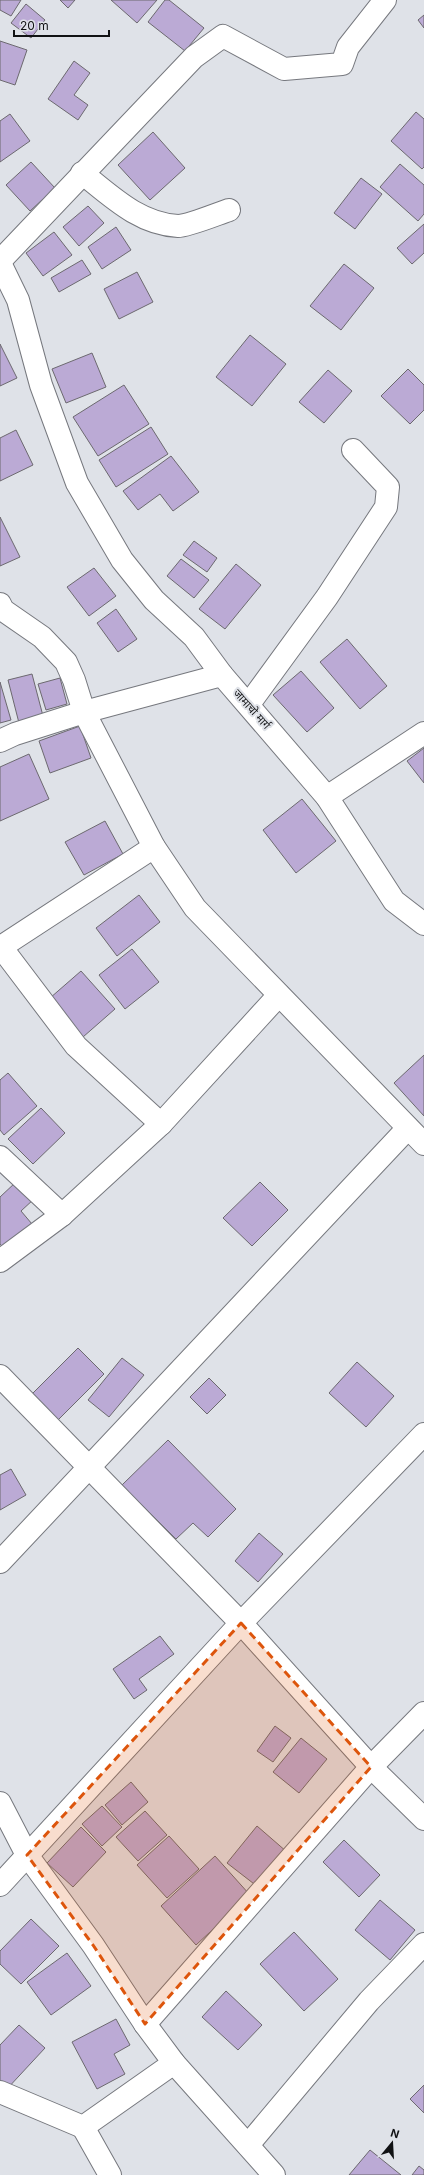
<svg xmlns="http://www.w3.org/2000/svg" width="424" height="2175" font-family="Inter,'Noto Sans Devanagari',sans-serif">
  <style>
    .building { fill: #bbaad5; stroke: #6c696f }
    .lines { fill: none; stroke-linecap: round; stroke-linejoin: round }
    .minor-casing { stroke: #76787e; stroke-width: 24 }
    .minor { stroke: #fff; stroke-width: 22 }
    .marked { fill: #dd550c; fill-opacity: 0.2; stroke: #dd550c; stroke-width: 3; stroke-dasharray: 8 5; stroke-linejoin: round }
    .labels { text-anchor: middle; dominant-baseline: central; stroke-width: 4; stroke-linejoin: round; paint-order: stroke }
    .street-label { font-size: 11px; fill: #111214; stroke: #dfe2e8 }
  </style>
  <rect width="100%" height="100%" fill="#dfe2e8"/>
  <g class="building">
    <path d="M0,0h21l-10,16 -11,-6z"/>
    <path d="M60,0h15l-7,8z"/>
    <path d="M111,0h46l-20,23z"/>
    <path d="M165,0h4l35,28 -19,23 -37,-29z"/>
    <path d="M26,4l19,16 -14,18 -20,-15z"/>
    <path d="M424,15v13l-6,-8z"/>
    <path d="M0,41l27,9 -12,35 -15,-5z"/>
    <path d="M74,61l16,12 -16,22 14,10 -10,15 -30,-21z"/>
    <path d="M416,112l8,7v48l-2,2 -31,-28z"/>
    <path d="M10,114l20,27 -30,21v-41z"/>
    <path d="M153,132l32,36 -35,32 -32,-35z"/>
    <path d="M31,162l24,26 -25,23 -24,-26z"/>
    <path d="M400,164l24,21v29l-6,7 -38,-34z"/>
    <path d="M361,178l21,16 -27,35 -21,-16z"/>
    <path d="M88,206l16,17 -25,23 -16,-19z"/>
    <path d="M424,224v29l-12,11 -15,-16z"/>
    <path d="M116,227l15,23 -29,19 -14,-22z"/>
    <path d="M54,232l18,23 -29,21 -17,-23z"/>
    <path d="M82,260l9,14 -32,18 -8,-14z"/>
    <path d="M344,264l30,24 -33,42 -31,-24z"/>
    <path d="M137,272l16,30 -34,17 -15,-30z"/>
    <path d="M250,335l36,29 -34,42 -36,-29z"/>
    <path d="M0,344l17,34 -17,8z"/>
    <path d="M92,353l14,34 -40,16 -14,-34z"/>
    <path d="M408,369l16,16v25l-14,14 -29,-28z"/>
    <path d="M328,370l24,21 -28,32 -25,-21z"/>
    <path d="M124,385l25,39 -51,32 -25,-39z"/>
    <path d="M151,427l17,27 -52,33 -17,-27z"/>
    <path d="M16,430l17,35 -33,16v-43z"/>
    <path d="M171,456l28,36 -26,19 -13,-17 -22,16 -15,-19z"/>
    <path d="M0,517l20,40 -20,9z"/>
    <path d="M194,541l23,17 -10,14 -24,-17z"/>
    <path d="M181,559l28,21 -15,18 -27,-22z"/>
    <path d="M236,564l25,21 -36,44 -26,-20z"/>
    <path d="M94,568l22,28 -27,20 -22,-29z"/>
    <path d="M116,609l21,30 -19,13 -21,-29z"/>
    <path d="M347,639l40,47 -27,23 -40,-47z"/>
    <path d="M301,671l33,37 -27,24 -34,-37z"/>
    <path d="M32,674l11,42 -24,7 -11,-43z"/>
    <path d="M60,678l7,26 -21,6 -8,-26z"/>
    <path d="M0,682l11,38 -11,3z"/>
    <path d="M80,726l11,32 -41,15 -11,-32z"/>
    <path d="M424,748v35l-17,-22z"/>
    <path d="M29,754l20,45 -49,22v-54z"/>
    <path d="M302,799l34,42 -40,32 -33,-43z"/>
    <path d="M105,821l18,33 -39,21 -19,-33z"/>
    <path d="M139,895l21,27 -43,34 -21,-28z"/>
    <path d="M132,949l27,33 -34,27 -26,-34z"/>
    <path d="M81,971l34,38 -32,28 -33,-39z"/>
    <path d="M424,1055v61l-30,-33z"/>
    <path d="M8,1073l29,33 -33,29 -4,-5v-50z"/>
    <path d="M41,1108l24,25 -32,31 -25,-25z"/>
    <path d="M16,1182l18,17 -13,12 11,13 -28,25 -4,-5v-47z"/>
    <path d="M260,1182l28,28 -36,36 -29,-28z"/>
    <path d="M78,1348l26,26 -46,46 -26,-26z"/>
    <path d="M122,1358l22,17 -35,42 -21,-17z"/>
    <path d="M357,1362l37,34 -28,31 -37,-34z"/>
    <path d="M209,1378l17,17 -19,19 -17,-17z"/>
    <path d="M168,1440l68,69 -28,28 -15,-14 -17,16 -54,-54z"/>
    <path d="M11,1469l15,26 -26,15v-35z"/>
    <path d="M259,1533l24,21 -25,28 -23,-21z"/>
    <path d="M160,1636l14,18 -35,25 8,11 -13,9 -21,-30z"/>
    <path d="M275,1726l16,12 -18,24 -16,-11z"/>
    <path d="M301,1738l26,21 -28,34 -26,-21z"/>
    <path d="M131,1782l17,20 -26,23 -17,-20z"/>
    <path d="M102,1806l20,21 -20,19 -20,-22z"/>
    <path d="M145,1811l22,24 -29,26 -22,-24z"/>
    <path d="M257,1826l30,26 -29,35 -31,-24z"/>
    <path d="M81,1827l25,25 -33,35 -26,-24z"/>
    <path d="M169,1836l30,33 -32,29 -30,-33z"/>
    <path d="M344,1840l36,35 -21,22 -36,-35z"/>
    <path d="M215,1856l35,39 -54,50 -35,-39z"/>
    <path d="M380,1900l35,30 -25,30 -35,-30z"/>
    <path d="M31,1919l28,27 -38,38 -21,-20v-13z"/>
    <path d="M294,1932l44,47 -34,32 -44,-47z"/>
    <path d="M67,1953l24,33 -40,29 -24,-33z"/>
    <path d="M226,1991l36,34 -24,25 -36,-33z"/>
    <path d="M116,2019l14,26 -16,9 11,20 -28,15 -25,-47z"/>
    <path d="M19,2025l26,23 -39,42 -6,-6v-39z"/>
    <path d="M424,2085v28l-14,-14z"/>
    <path d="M370,2150l31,25h-52z"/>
    <path d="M419,2166l5,4v5h-12z"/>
  </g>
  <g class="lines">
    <g class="minor-casing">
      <g id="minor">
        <path d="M82,173c29,23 57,51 96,53 10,0 39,-12 51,-16"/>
        <path d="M0,261l194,-204 29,-21 61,33 58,-5 6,-17 37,-47"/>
        <path d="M0,263l18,37 23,85 36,98 45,77 32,40 40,37 28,38"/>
        <path d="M0,604l3,6 39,27 24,25 8,18 10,32 70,135 41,61 229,236"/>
        <path d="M249,704l78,-107 59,-90 2,-20 -35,-37"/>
        <path d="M0,741l15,-7 69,-22 138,-37 105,122 67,104 30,23"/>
        <path d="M327,797l97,-64"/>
        <path d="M1,947l153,-100"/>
        <path d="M0,948l1,-1 75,99 85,78 118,-129"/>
        <path d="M0,1157l62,58"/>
        <path d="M0,1261l62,-46 99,-91"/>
        <path d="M0,1376l241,247 130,144 53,52"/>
        <path d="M0,1562l408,-434"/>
        <path d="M0,1803l27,52 66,90 52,79 29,39 100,112"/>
        <path d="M0,1885l241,-262 183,-189"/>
        <path d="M145,2024l226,-257 53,-54"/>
        <path d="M0,2092l83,35 91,-64"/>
        <path d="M83,2127l27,48"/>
        <path d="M248,2145l121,-144 55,-57"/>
      </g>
    </g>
    <use href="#minor" class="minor"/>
  </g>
  <path class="marked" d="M241,1623l130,144 -226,257 -52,-79 -66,-90z"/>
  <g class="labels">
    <g class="street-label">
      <text transform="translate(252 709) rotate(48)">जामाचो मार्ग</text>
    </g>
  </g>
  <g transform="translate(392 2143) rotate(18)" stroke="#dfe2e8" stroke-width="3" paint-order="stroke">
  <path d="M0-3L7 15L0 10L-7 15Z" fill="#111214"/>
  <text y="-6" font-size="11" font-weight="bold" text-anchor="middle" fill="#111214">N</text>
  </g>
  <path d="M14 30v6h95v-6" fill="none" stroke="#111214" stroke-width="2"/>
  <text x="20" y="30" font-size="12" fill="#111214" stroke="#dfe2e8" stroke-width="3" paint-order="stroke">20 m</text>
</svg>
